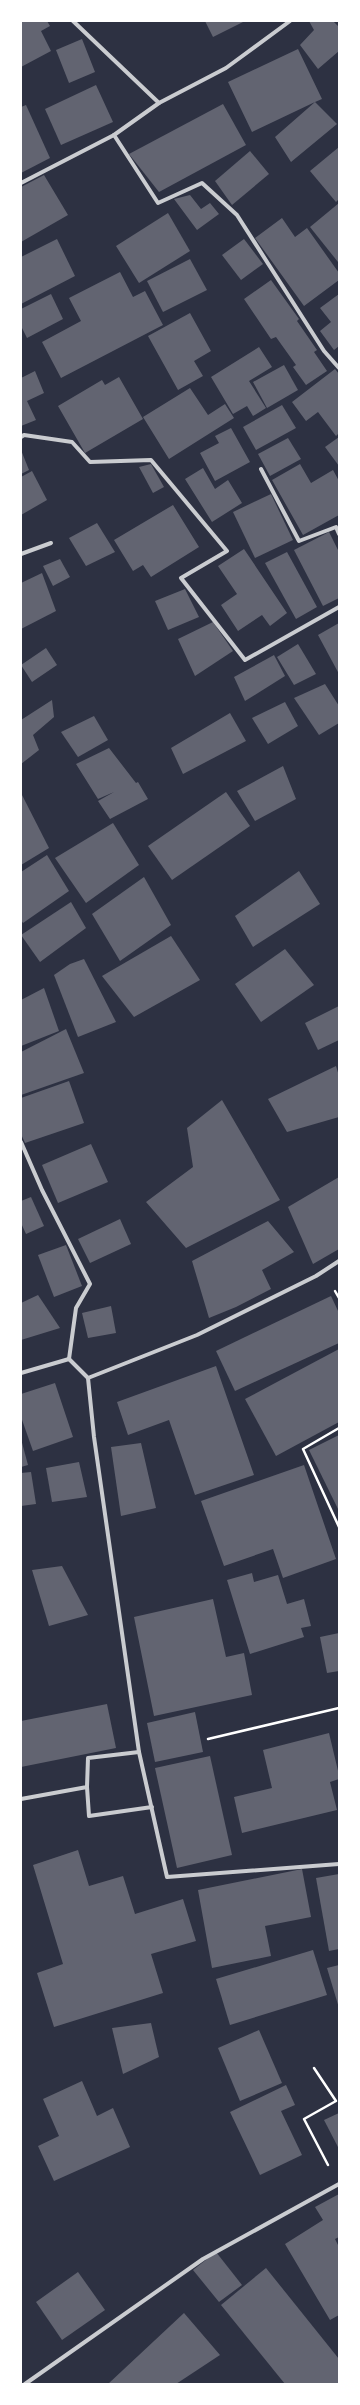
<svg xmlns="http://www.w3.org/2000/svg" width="360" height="2405" font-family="'Zilla Slab',serif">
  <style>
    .building { fill: #626471 }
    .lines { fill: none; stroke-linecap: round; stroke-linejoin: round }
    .path { stroke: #fff; stroke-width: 2.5 }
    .minor { stroke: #caccd0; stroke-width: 4 }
  </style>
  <rect width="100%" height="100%" fill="#2d3142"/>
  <g class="building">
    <path d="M21,21h26l3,5 -9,5 10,20 -30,16z"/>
    <path d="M205,21h40l-32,16z"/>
    <path d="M309,21h24l6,6v24l-21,18 -18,-24 14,-15z"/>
    <path d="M82,39l13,33 -26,11 -13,-33z"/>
    <path d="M298,49l24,50 -7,3 22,22 -46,38 -16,-25 40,-35 -63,30 -24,-50z"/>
    <path d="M96,85l17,37 -52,23 -16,-36z"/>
    <path d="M223,104l23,41 -87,47 -30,-38z"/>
    <path d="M26,105l24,53 -29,15v-66z"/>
    <path d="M339,147v52l-3,3 -26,-31z"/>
    <path d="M250,151l19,23 -37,31 -17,-24z"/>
    <path d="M44,175l24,40 -47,27v-55z"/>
    <path d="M190,195l11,14 9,-6 9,11 -22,16 -23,-31z"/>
    <path d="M339,203v59h-1l-28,-35z"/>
    <path d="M168,213l22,38 -51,32 -23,-37z"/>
    <path d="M282,218l13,19 12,-9 32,45v7l-35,26 -49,-68z"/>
    <path d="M57,239l18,37 -54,28v-47z"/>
    <path d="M244,239l19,25 -22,16 -19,-25z"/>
    <path d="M190,259l17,31 -44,22 -16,-31z"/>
    <path d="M120,272l13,25 12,-6 18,34 -102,53 -19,-36 39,-21 -12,-23z"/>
    <path d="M271,280l28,39 -2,2 20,29 -3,2 13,19 -21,14 -13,-18 3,-2 -20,-28 -5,2 -27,-40z"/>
    <path d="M51,294l12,25 -36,19 -6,-12v-17z"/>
    <path d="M339,294v52l-5,4 -14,-19 11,-9 -11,-14z"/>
    <path d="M190,313l21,38 -17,10 9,15 -25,14 -30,-54z"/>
    <path d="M259,347l13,20 -23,14 17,27 -13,8 -6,-10 -14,8 -22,-37z"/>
    <path d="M284,365l14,25 -31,18 -14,-26z"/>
    <path d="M335,369l4,5v59l-3,3 -18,-24 -12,9 -14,-19z"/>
    <path d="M35,371l9,22 -17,8 9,19 -15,6v-48z"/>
    <path d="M119,377l24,42 -58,34 -27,-47 44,-26 3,5z"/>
    <path d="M190,388l18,27 17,-11 9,14 -65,41 -26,-42z"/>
    <path d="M282,405l14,23 -40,22 -13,-23z"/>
    <path d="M231,428l19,34 -35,19 -15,-28 19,-10 -4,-7z"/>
    <path d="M339,437v29l-14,-19z"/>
    <path d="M288,438l13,21 -31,17 -12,-22z"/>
    <path d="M21,450l8,20 -8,4z"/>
    <path d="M151,464l13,23 -11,6 -14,-26z"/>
    <path d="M300,464l11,19 22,-13 6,11v34l-36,20 -31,-55z"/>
    <path d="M203,468l12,21 13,-9 14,23 -30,19 -27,-43z"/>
    <path d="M32,471l15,29 -26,15v-38z"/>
    <path d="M271,494l22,46 -38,18 -22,-46z"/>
    <path d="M173,505l26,42 -48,30 -8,-12 -10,6 -19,-31z"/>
    <path d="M97,523l18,29 -29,14 -17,-28z"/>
    <path d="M329,532l10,20v46l-16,8 -29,-56z"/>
    <path d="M244,549l43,64 -17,13 -8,-11 -24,16 -17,-26 16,-11 -19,-28z"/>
    <path d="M287,552l30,55 -21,12 -31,-56z"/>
    <path d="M60,559l10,18 -17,9 -10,-20z"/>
    <path d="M42,573l14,38 -35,18v-46z"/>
    <path d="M185,589l14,28 -31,13 -13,-29z"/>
    <path d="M213,622l20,29 -38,25 -17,-37z"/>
    <path d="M339,623v51l-21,-39z"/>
    <path d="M298,644l18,30 -22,11 -17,-28z"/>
    <path d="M46,648l11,17 -25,17 -11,-17z"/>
    <path d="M274,655l11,21 -40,25 -11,-24z"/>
    <path d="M325,684l14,22v17l-20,12 -25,-37z"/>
    <path d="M52,700l2,17 -21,18 6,15 -18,14v-44z"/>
    <path d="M285,702l13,24 -30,18 -16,-26z"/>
    <path d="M230,713l16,28 -63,33 -12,-26z"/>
    <path d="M94,716l14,24 -30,17 -17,-25z"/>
    <path d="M109,748l27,35 2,-1 10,17 -38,20 -12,-18 16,-9 -16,7 -22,-35z"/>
    <path d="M283,766l13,33 -41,22 -18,-30z"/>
    <path d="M226,792l24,34 -78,54 -24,-34z"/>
    <path d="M21,793l28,55 -28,17z"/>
    <path d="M113,823l26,42 -53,38 -31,-45z"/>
    <path d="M47,855l22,36 -46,32 -2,-3v-48z"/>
    <path d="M299,871l21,33 -67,43 -18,-31z"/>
    <path d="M144,877l27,48 -51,36 -28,-47z"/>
    <path d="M71,902l15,26 -46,34 -19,-27z"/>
    <path d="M171,936l29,44 -66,37 -32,-41z"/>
    <path d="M285,949l29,36 -53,37 -26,-38z"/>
    <path d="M84,959l32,63 -38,15 -24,-62 16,-11z"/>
    <path d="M44,988l15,43 -38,15v-46z"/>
    <path d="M339,1006v34l-21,10 -13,-27z"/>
    <path d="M66,1029l18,44 -63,22v-43z"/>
    <path d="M336,1066l3,10v41l-52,15 -19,-33z"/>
    <path d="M69,1081l15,42 -59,20 -4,-9v-36z"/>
    <path d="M222,1100l58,100 -94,48 -40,-46 47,-35 -6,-39z"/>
    <path d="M91,1144l17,38 -50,21 -16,-38z"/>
    <path d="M339,1177v72l-26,15 -25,-57z"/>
    <path d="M31,1197l13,29 -18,8 -5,-11v-22z"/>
    <path d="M120,1219l11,25 -41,19 -12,-24z"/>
    <path d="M268,1221l26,31 -32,18 9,19 -35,18 -27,11 -17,-57z"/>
    <path d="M66,1245l16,41 -28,11 -16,-42z"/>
    <path d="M38,1295l22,33 -39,12v-37z"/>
    <path d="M331,1296l8,17v30l-104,48 -19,-40z"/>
    <path d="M111,1306l5,27 -28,5 -6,-25z"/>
    <path d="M339,1349v73l-63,34 -31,-57z"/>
    <path d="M216,1366l38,109 -59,20 -26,-75 -41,15 -11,-33z"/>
    <path d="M55,1383l18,54 -40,14 -12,-34v-23z"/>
    <path d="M339,1435v76l-30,-61z"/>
    <path d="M21,1439l7,26 -7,2z"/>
    <path d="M141,1443l15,65 -35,8 -10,-69z"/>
    <path d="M79,1462l8,35 -35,5 -6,-34z"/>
    <path d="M304,1465l32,94 -53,19 -10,-29 -49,17 -23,-65z"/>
    <path d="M31,1472l5,32 -15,2v-33z"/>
    <path d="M62,1566l26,49 -39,11 -17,-56z"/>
    <path d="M252,1573l2,9 24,-7 9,29 17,-5 7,27 -10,2 3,9 -54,17 -23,-74z"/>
    <path d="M213,1599l13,58 18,-4 8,42 -98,21 -20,-99z"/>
    <path d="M339,1633v38l-12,2 -7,-36z"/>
    <path d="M107,1704l9,44 -95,19v-46z"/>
    <path d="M195,1712l8,40 -48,10 -8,-39z"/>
    <path d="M329,1733l10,42v4l-9,3 7,28 -95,23 -8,-36 38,-9 -9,-38z"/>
    <path d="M210,1756l22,99 -55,13 -22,-100z"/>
    <path d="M78,1850l11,36 34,-10 12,38 48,-15 13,42 -45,13 12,39 -109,34 -17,-54 26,-9 -30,-99z"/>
    <path d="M302,1869l9,48 -46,9 6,30 -59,12 -14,-78z"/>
    <path d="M339,1874v75l-10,2 -13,-73z"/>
    <path d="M313,1950l14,45 -97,30 -14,-46z"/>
    <path d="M339,1965v43l-12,-40z"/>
    <path d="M151,2023l8,34 -36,17 -11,-46z"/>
    <path d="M259,2030l23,53 -42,18 -22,-53z"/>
    <path d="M82,2081l15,35 16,-8 17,39 -76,34 -16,-35 21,-10 -16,-37z"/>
    <path d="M286,2085l9,20 -14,6 21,44 -42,20 -30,-63z"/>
    <path d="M339,2113v36l-15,-29z"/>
    <path d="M339,2194v43l-4,2 4,8v68l-9,5 -45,-76 38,-24 -8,-13z"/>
    <path d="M216,2252l26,33 -23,17 -26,-32z"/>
    <path d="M266,2268l73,91v25h-54l-64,-79z"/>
    <path d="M78,2272l27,38 -43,30 -26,-38z"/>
    <path d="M184,2313l36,42 -44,29h-68z"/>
  </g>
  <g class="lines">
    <g class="path">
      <path d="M335,1291l4,7"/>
      <path d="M339,1428l-36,21 36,78"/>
      <path d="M208,1739l131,-31"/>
      <path d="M314,2068l22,33 -32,18 24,46"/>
    </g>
    <g class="minor">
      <path d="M73,21l86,82 67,-35 64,-47"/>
      <path d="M159,103l-45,32 44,68 44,-20 35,32 87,136 15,17"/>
      <path d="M21,183l93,-48"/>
      <path d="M21,437l3,-2 48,7 18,20 61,-2 76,91 -46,27 64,82 94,-53"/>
      <path d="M261,469l38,72 37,-14 3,7"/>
      <path d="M21,554l30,-11"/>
      <path d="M21,1142l21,48 48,94 -14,24 -7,51"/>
      <path d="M69,1359l19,19 109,-43 119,-59 23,-15"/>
      <path d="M21,1373l48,-14"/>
      <path d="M88,1378l6,59 45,315 28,125 172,-13"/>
      <path d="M87,1787l2,29 63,-9"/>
      <path d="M21,1799l66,-12 1,-29 51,-6"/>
      <path d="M25,2384l178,-125 136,-75"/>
    </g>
  </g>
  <rect width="360" height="2405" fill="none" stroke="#ffffff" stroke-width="44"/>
</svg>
